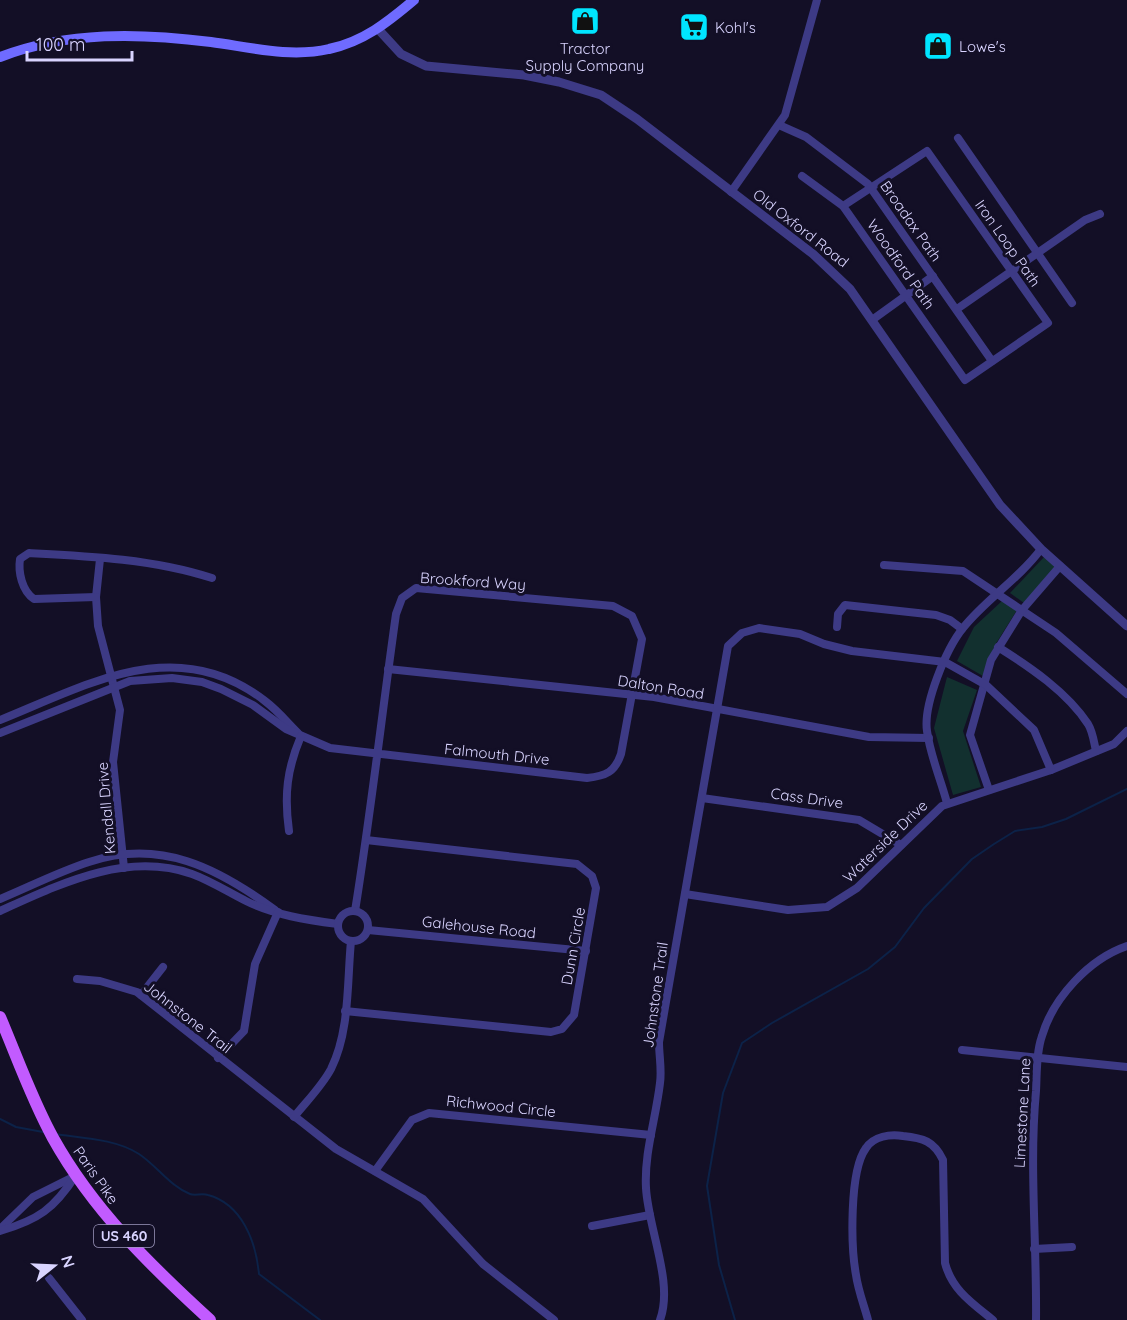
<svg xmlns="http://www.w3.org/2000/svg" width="1127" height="1320" font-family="Quicksand,sans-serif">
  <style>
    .green { fill: #12302f }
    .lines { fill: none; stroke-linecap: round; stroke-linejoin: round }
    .stream { stroke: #0c2248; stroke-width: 2 }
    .minor { stroke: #3d3a85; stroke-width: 8 }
    .tertiary { stroke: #3d3a85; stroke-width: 9 }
    .secondary { stroke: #6f6bff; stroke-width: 10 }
    .primary { stroke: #c25bff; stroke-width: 12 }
    .labels { text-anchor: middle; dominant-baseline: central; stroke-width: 6; stroke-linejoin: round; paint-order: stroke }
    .shield { fill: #130f26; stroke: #9e99be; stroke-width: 1.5 }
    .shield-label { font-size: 14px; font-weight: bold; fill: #d9d4ff }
    .poi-label { font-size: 15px; fill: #d9d4ff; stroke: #130f26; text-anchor: start }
    .street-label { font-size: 15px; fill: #d9d4ff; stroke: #130f26 }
  </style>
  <rect width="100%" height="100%" fill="#130f26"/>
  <g class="green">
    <path d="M1045,556l11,10 -32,37 -14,-10z"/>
    <path d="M1002,601l15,9 -22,35 -12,31 -26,-15 17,-34z"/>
    <path d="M947,677l30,13 -14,41 18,56 -28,8 -19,-67z"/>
  </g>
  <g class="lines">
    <g class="stream">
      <path d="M0,1119l16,8 27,5"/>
      <path d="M55,1134c27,4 61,5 84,20 18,12 31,32 51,40 5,2 12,-1 18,1 34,9 48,47 51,79l61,46"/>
      <path d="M735,1320l-16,-55 -12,-79 16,-93 19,-50 30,-20 96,-54 27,-22 29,-39 48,-49 22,-15 21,-13 27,-4 24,-8 61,-30"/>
    </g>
    <g class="minor">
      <path d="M779,125l27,12 62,47 124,177"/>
      <path d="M958,138l114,165"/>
      <path d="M802,176l41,30 122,174 83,-57 -121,-172 -84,55"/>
      <path d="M731,192l54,-77 32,-115"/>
      <path d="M957,309l128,-89 15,-6"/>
      <path d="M872,320l61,-44"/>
      <path d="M100,559l-4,38 2,29 22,84 -7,52 11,106"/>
      <path d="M884,565l79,6 93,62 71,61"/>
      <path d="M96,597l-62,2c-12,-8 -16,-27 -14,-40l9,-6c60,3 125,6 183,25"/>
      <path d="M837,627l1,-13 7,-9 91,10 14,5 12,9"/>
      <path d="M998,647c32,20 69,45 90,77 5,8 6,19 8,27"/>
      <path d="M388,669l266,28 215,40 60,1"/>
      <path d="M0,720c87,-35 177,-88 265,-19 12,9 22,21 33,32"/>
      <path d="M0,733l130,-52 42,-3 30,4 19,7 32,16 33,24 44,19 257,30c19,-2 28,-6 34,-24l21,-115 -10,-23 -19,-10 -197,-18 -14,10 -6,16c-14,99 -25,198 -41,297"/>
      <path d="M989,790l-19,-55 21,-75 31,-50 38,-44"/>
      <path d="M702,798l157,22 42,25"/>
      <path d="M947,803c-6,-23 -17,-48 -20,-72 -4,-26 19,-82 36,-103 23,-29 56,-49 78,-79"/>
      <path d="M289,831c-5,-36 -2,-62 12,-95"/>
      <path d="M685,894l103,16 39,-3 30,-19 85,-82 109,-36 63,-26 13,-13"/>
      <path d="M0,899c29,-12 58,-27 89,-37 71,-24 129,6 186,48"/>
      <path d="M0,911c60,-27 126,-60 192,-37 19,7 36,18 54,27 28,14 61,19 92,23"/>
      <circle cx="353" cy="926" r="15"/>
      <path d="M368,930l218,21"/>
      <path d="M77,979l23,2 37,11 199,157 87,50 60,65 71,56"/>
      <path d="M141,995l22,-28"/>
      <path d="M345,1011l206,21 11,-3 12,-14 22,-127 -4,-12 -15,-12 -211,-24"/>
      <path d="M962,1050l165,17"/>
      <path d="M218,1058l26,-27 11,-67 23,-52"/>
      <path d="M294,1117c12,-15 28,-31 37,-48 19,-38 16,-87 20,-128"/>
      <path d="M375,1171l37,-51 17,-7 222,22"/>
      <path d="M592,1226l58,-11"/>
      <path d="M0,1229l33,-32 42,-21"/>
      <path d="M0,1231c38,-11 54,-22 76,-56"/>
      <path d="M1034,1249l38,-2"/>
      <path d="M49,1278l33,42"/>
      <path d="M660,1320c14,-37 -12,-92 -14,-132 -2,-35 10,-70 14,-105 2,-14 -1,-27 -1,-41l69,-396 14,-13 17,-5 41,6 24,10 28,7 93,11 41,23 48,45 17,40"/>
      <path d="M868,1320c-4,-15 -10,-30 -12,-45 -5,-27 -7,-104 10,-127 8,-12 24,-14 37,-12 20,2 31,5 40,24l2,103c7,27 27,40 48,57"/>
      <path d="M1036,1320c1,-77 -7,-153 0,-229 1,-18 0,-38 6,-55 11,-38 47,-77 85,-90"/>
    </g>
    <path class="tertiary" d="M378,29l23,25 25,12 98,9 35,7 42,13 36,24 176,135 37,35 150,216 41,44 86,77"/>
    <path class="secondary" d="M0,57c68,-26 140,-24 211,-15 38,5 79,16 118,7 34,-7 59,-27 85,-49"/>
    <path class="primary" d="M0,1017c17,40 32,83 53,121 40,72 98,128 157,182"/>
  </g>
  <defs>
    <g id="shop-square" transform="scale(1.5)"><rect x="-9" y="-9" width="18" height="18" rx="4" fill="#00e5ff" stroke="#130f26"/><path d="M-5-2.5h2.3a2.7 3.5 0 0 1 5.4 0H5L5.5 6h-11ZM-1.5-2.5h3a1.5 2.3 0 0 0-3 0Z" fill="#111"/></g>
    <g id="supermarket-square" transform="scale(1.5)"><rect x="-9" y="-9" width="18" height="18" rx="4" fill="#00e5ff" stroke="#130f26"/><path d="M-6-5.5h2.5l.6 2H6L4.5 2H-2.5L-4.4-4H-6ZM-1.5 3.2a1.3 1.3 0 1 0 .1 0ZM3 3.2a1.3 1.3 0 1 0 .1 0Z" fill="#111"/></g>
  </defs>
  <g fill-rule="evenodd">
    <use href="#shop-square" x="585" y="21"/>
    <use href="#supermarket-square" x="694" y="27"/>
    <use href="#shop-square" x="938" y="46"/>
  </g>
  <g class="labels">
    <rect class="shield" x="94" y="1225" width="60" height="22" rx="4.5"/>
    <g class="shield-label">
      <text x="124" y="1236">US 460</text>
    </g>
    <g class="poi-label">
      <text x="715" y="27">Kohl's</text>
      <text x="959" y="46">Lowe's</text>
      <text x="585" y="48" text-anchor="middle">Tractor<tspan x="585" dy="17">Supply Company</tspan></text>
    </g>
    <g class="street-label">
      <text transform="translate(911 221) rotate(55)">Broadax Path</text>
      <text transform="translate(801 228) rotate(38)">Old Oxford Road</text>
      <text transform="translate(1008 243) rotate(55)">Iron Loop Path</text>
      <text transform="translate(901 264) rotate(55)">Woodford Path</text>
      <text transform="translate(473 581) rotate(4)">Brookford Way</text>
      <text transform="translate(661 687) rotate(9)">Dalton Road</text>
      <text transform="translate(497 754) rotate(6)">Falmouth Drive</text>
      <text transform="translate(807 798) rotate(8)">Cass Drive</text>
      <text transform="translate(106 808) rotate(-95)">Kendall Drive</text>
      <text transform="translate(885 841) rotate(-44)">Waterside Drive</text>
      <text transform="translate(479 927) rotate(6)">Galehouse Road</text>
      <text transform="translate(573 946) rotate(-80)">Dunn Circle</text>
      <text transform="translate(655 995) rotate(-82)">Johnstone Trail</text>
      <text transform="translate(188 1017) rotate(38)">Johnstone Trail</text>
      <text transform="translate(501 1106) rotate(6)">Richwood Circle</text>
      <text transform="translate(1022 1113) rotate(-87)">Limestone Lane</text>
      <text transform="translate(96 1175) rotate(55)">Paris Pike</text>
    </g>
  </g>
  <g transform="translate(54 1266) rotate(72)" stroke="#130f26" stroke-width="4.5" paint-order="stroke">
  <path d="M0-4.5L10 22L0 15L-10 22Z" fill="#d9d4ff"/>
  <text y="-9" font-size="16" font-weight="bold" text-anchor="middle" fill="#d9d4ff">N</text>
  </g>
  <path d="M27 51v9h105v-9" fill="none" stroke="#d9d4ff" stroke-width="3"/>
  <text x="36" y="51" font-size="18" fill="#d9d4ff" stroke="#130f26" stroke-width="4.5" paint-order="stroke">100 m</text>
</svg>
